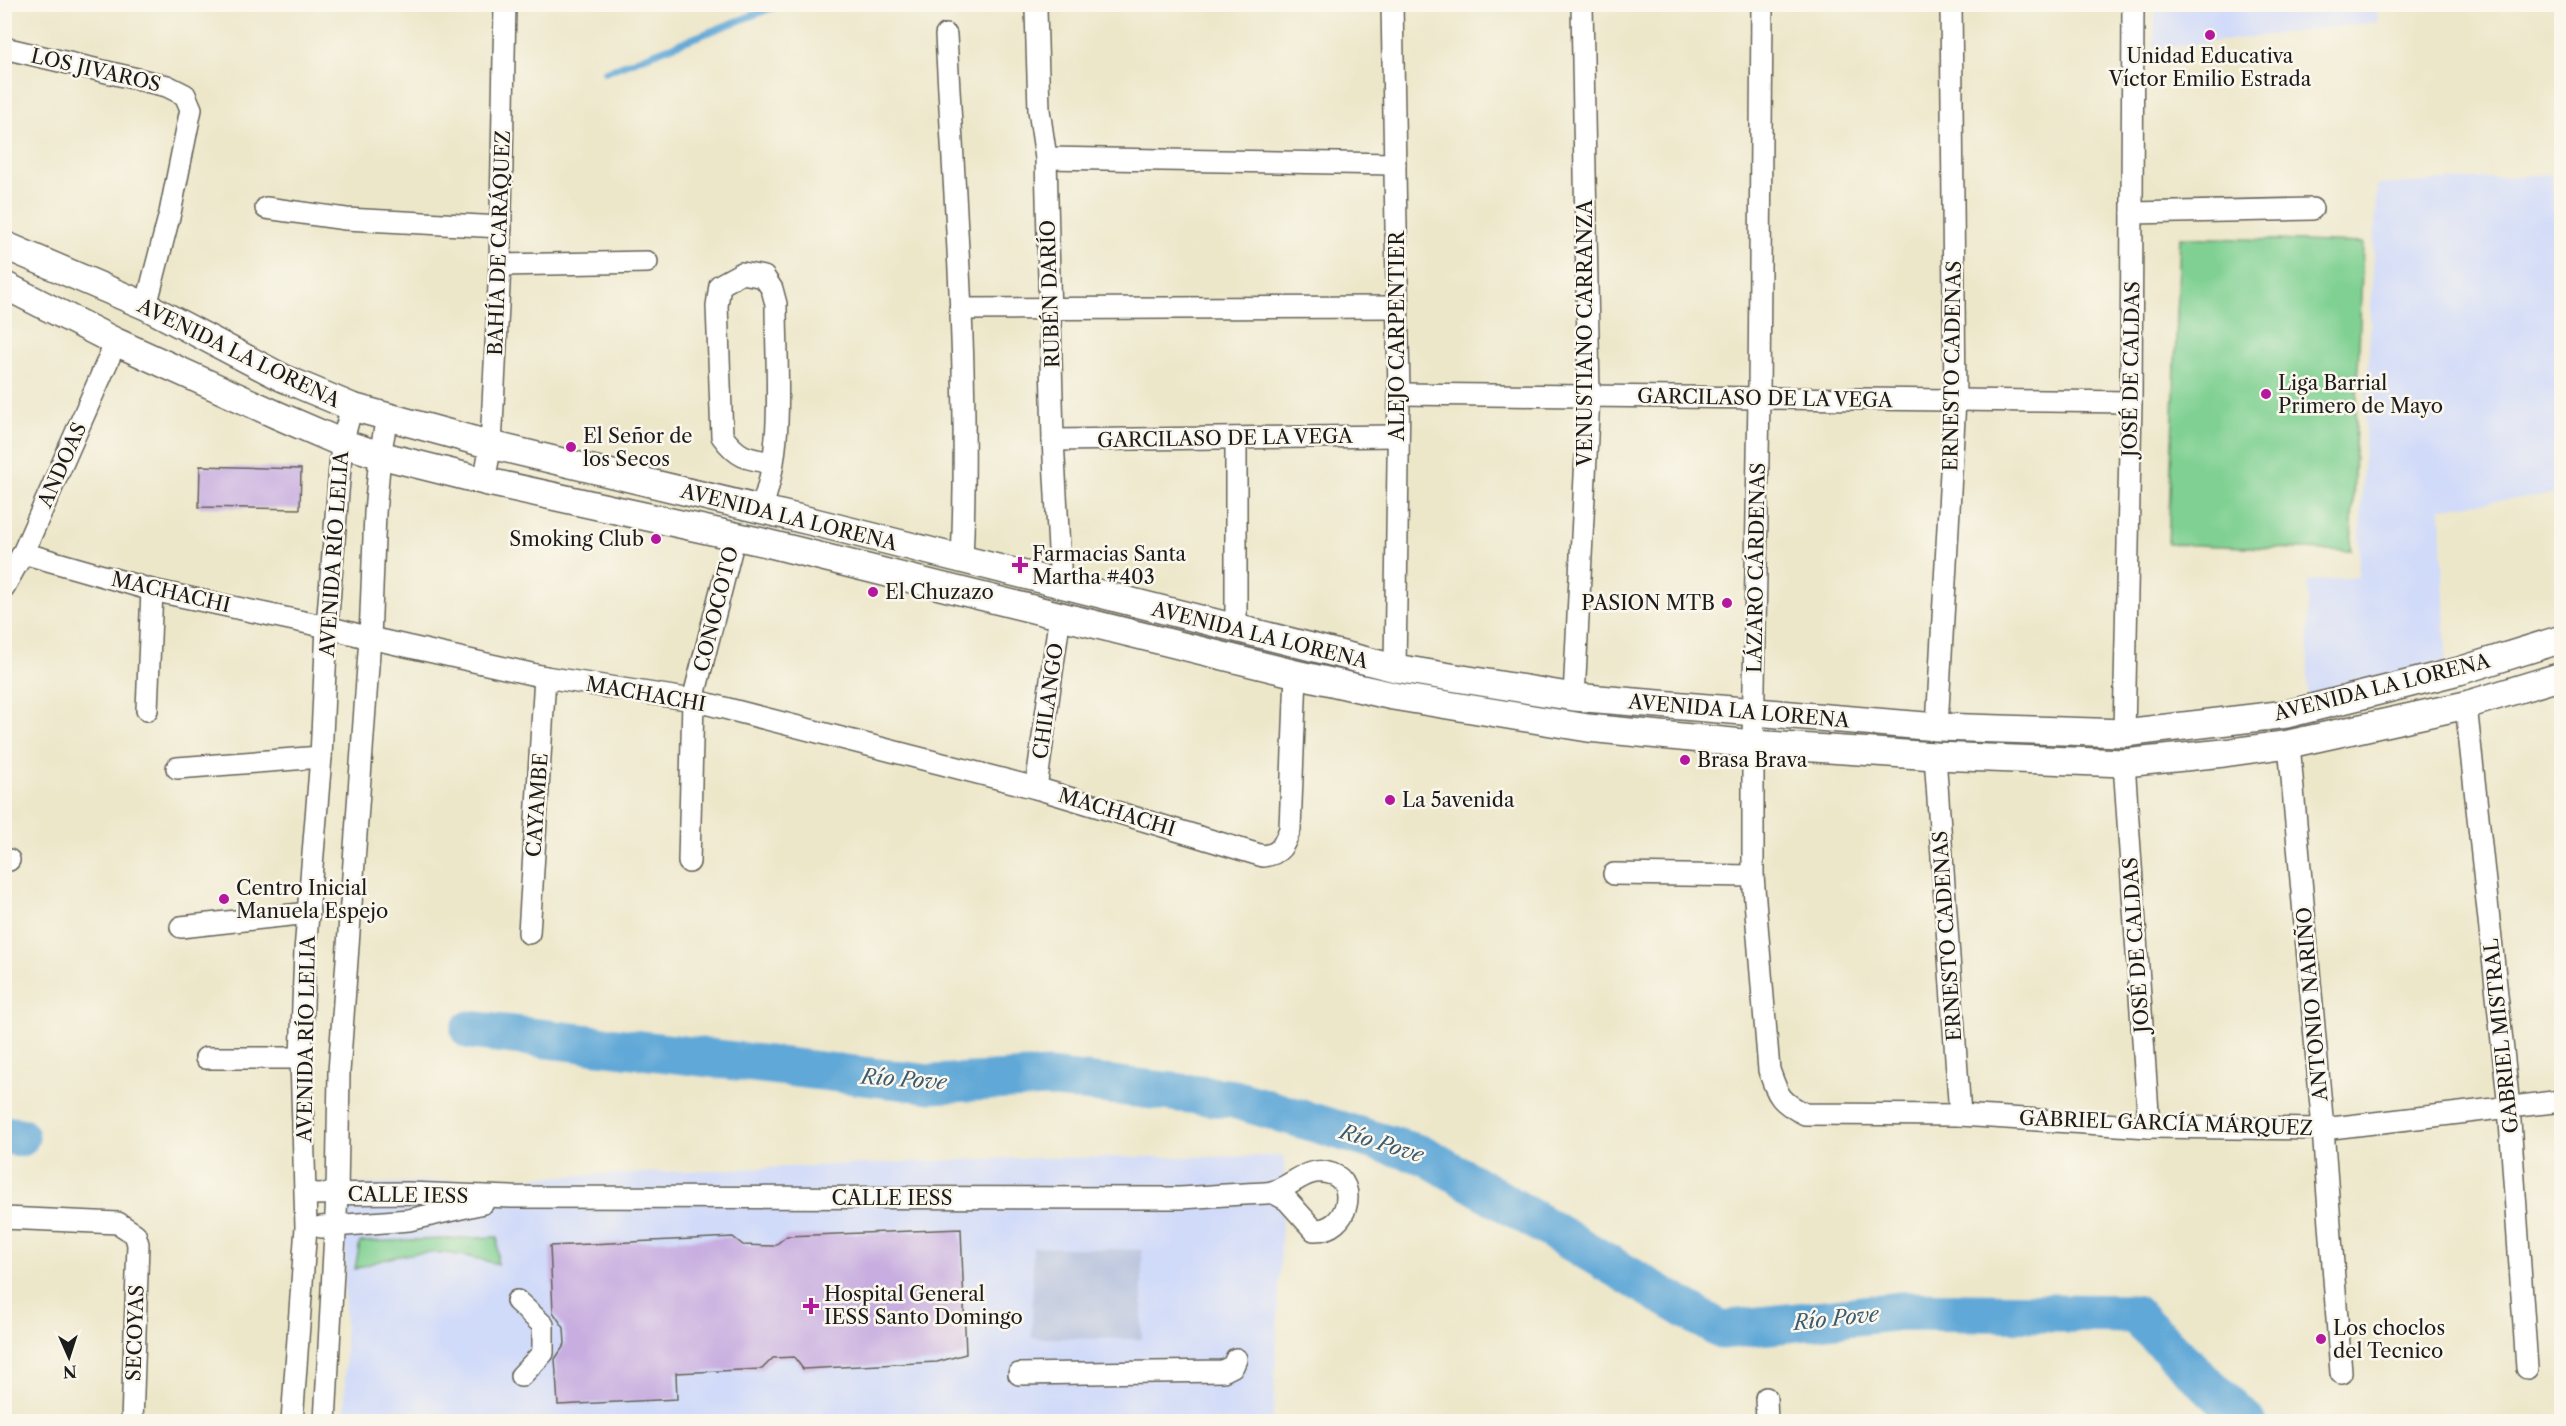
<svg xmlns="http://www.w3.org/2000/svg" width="2566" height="1426" font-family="'Libre Caslon Text',serif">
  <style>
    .built { fill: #d0daf9 }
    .industrial { fill: #bac4de }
    .green { fill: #7fd092; stroke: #4e7657; stroke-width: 1.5 }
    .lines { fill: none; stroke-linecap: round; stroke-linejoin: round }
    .stream { stroke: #61a8d7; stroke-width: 7 }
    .river { stroke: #61a8d7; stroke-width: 39 }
    .building { fill: #c8aee0 }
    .minor-casing { stroke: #656359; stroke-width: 24 }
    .major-casing { stroke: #656359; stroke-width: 30 }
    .minor { stroke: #fff; stroke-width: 21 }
    .major { stroke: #fff; stroke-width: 27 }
    .poi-dot { fill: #b5179e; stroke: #fbf7ec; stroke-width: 2 }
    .labels { text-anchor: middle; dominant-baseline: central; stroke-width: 5; stroke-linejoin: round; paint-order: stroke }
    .poi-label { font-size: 20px; fill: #1c1c1c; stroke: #fbf7ec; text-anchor: start }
    .street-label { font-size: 20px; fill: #1c1c1c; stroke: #fbf7ec }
    .water-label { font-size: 21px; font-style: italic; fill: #3b5b70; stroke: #fbf7ec }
  </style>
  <rect width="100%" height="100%" fill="#fbf7ec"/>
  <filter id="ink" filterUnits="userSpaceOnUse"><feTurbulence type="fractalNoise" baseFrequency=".0167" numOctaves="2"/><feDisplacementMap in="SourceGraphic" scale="12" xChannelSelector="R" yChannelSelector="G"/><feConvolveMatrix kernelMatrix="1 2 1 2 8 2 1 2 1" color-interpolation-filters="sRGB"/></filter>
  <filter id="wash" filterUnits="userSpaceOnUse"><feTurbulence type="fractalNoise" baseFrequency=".008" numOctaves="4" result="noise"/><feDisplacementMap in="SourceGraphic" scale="24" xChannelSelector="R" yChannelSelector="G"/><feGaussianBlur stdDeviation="1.35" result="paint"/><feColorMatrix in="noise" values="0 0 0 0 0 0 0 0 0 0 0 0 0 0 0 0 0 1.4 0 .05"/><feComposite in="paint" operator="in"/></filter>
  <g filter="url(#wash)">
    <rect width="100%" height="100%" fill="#ede7ca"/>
    <g class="built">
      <path d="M2155,5h221l2,17 -224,27z"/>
      <path d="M2552,174l9,184v135l-120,15 5,153 -138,43v-123l50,-4 19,-392z"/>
      <path d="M1285,1156l-12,265 -928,1v-237l661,-27z"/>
    </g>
    <path class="industrial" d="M1033,1247l109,3v89l-110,-1z"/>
    <g class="green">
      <path d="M2180,237l183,6 -12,308 -183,-7z"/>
      <path d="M498,1237l-1,27c-55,-17 -88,-15 -142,5l5,-27z"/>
    </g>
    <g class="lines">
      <path class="stream" d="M605,72l177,-68"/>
      <g class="river">
        <path d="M470,1030l461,54 117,-6 186,21 192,57 295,174 181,-19 232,3 113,108"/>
        <path d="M4,1135l16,2"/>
      </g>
    </g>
    <g id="blocks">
      <g class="building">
        <path d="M200,466l101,3 -1,40 -101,-2z"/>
        <path d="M961,1229l5,125 -29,8 -134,7 -9,-12 -21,1 -11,11 -86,4 1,26 -119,6 -3,-46 10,-15 -1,-16 -11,-16 -3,-66 183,-9 10,8 31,1 13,-10z"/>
      </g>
    </g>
  </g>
  <g filter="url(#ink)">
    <use href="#blocks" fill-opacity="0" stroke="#656359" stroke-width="1.5"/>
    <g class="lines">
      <g class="minor-casing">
        <g id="minor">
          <path d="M1038,4l-2,6 3,100 7,48 7,282 8,145"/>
          <path d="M1392,4l7,390 -4,274"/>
          <path d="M1762,4l-3,393 -6,347v132l16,194c9,26 11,32 36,44l155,1 189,12 174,2 239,-28"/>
          <path d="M946,35c9,175 24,350 16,525"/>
          <path d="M4,48l163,38 18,9 6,14 -21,104 -24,93"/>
          <path d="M1046,158l349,6"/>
          <path d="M266,208l80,11 155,8"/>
          <path d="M2132,213l180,-4"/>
          <path d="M500,265l147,-3"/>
          <path d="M960,309l438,-2"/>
          <path d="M1399,394l732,8"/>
          <path d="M1053,440l344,-4"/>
          <path d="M484,481l7,-36 9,-180 5,-261"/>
          <path d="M761,509c24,-63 15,-138 15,-205l-4,-15 -8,-12 -22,-4 -22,12 -3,21 5,130c16,22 25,23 51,27"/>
          <path d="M23,553l129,37 175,37 43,11 175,39 148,23 343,88 227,68c18,-2 21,-11 27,-27l6,-155"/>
          <path d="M4,587l19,-34 93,-211"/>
          <path d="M1236,630v-192"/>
          <path d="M1574,697l15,-301 -7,-392"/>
          <path d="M2466,705l43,402 18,261"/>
          <path d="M147,710l5,-120"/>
          <path d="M1937,727l18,-327 -4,-396"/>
          <path d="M2124,733l7,-331 2,-398"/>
          <path d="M2289,744l34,385 18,244"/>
          <path d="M1935,756l25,359"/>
          <path d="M2124,763l25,364"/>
          <path d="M177,768l144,-11"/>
          <path d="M1036,788l24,-174"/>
          <path d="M4,861l5,-1"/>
          <path d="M689,862l4,-162 42,-165"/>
          <path d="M1614,874l139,2"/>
          <path d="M181,927l128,-14"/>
          <path d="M529,933l16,-256"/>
          <path d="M206,1058h95"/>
          <path d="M306,1194l102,-1 103,4 668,1c22,-1 43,-3 65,-4 9,-1 20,0 28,-2 22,-6 34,-27 60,-18 26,9 17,57 -18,56l-27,-30 -15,-8"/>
          <path d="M4,1218l114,5 17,11 3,10 -6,178"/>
          <path d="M321,1227l88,-7 74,-17"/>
          <path d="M517,1301l26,24v28l-22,23"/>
          <path d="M1019,1374l204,-3 10,-5 3,-7"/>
          <path d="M1766,1398l1,24"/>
          <path d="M292,1422l14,-195 -5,-169 4,-107 16,-194 6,-130 15,-184 10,-36"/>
          <path d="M325,1422l12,-227 2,-123 31,-434 5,-125 5,-58 7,-38"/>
        </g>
      </g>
      <g class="major-casing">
        <g id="major">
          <path d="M4,245l142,61 137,72 69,29 139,38 327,78 577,145 179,29 363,30 187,6 163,-19 172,-43 103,-32"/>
          <path d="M4,285l112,57 161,73 65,28 38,12 104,26 278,61 534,132 97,22 195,32 165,16 182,12 189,7 100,-10 65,-9 177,-39 96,-29"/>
        </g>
      </g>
      <use href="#minor" class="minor"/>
      <use href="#major" class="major"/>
    </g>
  </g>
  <g class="poi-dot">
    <circle cx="2210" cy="35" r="6"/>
    <circle cx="2266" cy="394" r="6"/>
    <circle cx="571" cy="447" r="6"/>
    <circle cx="656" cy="539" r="6"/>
    <path d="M1017 556h6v6h6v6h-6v6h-6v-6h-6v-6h6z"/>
    <circle cx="873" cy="592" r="6"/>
    <circle cx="1727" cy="603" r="6"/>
    <circle cx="1685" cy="760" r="6"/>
    <circle cx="1390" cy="800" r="6"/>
    <circle cx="224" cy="899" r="6"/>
    <path d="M808 1297h6v6h6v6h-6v6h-6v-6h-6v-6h6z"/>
    <circle cx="2321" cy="1339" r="6"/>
  </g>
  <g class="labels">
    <g class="poi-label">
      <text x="2210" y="56" text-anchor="middle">Unidad Educativa<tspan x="2210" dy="23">Víctor Emilio Estrada</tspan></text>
      <text x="2278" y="383">Liga Barrial<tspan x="2278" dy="23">Primero de Mayo</tspan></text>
      <text x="583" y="436">El Señor de<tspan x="583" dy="23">los Secos</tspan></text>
      <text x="644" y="539" text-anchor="end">Smoking Club</text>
      <text x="1032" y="554">Farmacias Santa<tspan x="1032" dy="23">Martha #403</tspan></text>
      <text x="885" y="592">El Chuzazo</text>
      <text x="1715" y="603" text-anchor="end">PASION MTB</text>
      <text x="1697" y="760">Brasa Brava</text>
      <text x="1402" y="800">La 5avenida</text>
      <text x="236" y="888">Centro Inicial<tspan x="236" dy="23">Manuela Espejo</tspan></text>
      <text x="824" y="1294">Hospital General<tspan x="824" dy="23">IESS Santo Domingo</tspan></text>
      <text x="2333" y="1328">Los choclos<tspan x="2333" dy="23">del Tecnico</tspan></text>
    </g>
    <g class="street-label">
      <text transform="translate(96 70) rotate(13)">LOS JIVAROS</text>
      <text transform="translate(499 243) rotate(-88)">BAHÍA DE CARÁQUEZ</text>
      <text transform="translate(1050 294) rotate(-92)">RUBÉN DARÍO</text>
      <text transform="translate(1585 333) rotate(-90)">VENUSTIANO CARRANZA</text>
      <text transform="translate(1397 336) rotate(-90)">ALEJO CARPENTIER</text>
      <text transform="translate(239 353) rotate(26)">AVENIDA LA LORENA</text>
      <text transform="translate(1952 366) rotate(-89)">ERNESTO CADENAS</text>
      <text transform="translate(2131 369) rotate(-89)">JOSÉ DE CALDAS</text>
      <text transform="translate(1765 398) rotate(1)">GARCILASO DE LA VEGA</text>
      <text transform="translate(1225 438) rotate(-1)">GARCILASO DE LA VEGA</text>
      <text transform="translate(62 465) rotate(-66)">ANDOAS</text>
      <text transform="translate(789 517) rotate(14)">AVENIDA LA LORENA</text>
      <text transform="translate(334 554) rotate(-86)">AVENIDA RÍO LELIA</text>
      <text transform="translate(1756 568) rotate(-89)">LÁZARO CÁRDENAS</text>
      <text transform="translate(171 592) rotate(13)">MACHACHI</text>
      <text transform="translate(716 609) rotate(-76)">CONOCOTO</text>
      <text transform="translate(1260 635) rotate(14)">AVENIDA LA LORENA</text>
      <text transform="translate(2382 687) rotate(-14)">AVENIDA LA LORENA</text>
      <text transform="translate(646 694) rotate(10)">MACHACHI</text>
      <text transform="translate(1048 701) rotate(-82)">CHILANGO</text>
      <text transform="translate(1739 711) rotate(5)">AVENIDA LA LORENA</text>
      <text transform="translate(537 805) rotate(-86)">CAYAMBE</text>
      <text transform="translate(1117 812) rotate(17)">MACHACHI</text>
      <text transform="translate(1947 936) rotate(-94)">ERNESTO CADENAS</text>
      <text transform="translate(2136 945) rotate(-94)">JOSÉ DE CALDAS</text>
      <text transform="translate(2312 1004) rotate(-95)">ANTONIO NARIÑO</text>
      <text transform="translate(2501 1036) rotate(-96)">GABRIEL MISTRAL</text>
      <text transform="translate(306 1039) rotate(-89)">AVENIDA RÍO LELIA</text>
      <text transform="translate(2166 1123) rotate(2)">GABRIEL GARCÍA MÁRQUEZ</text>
      <text transform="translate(408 1195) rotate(1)">CALLE IESS</text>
      <text x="892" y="1198">CALLE IESS</text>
      <text transform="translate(135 1333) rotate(-88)">SECOYAS</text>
    </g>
    <g class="water-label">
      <text transform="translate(904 1079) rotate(4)">Río Pove</text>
      <text transform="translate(1382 1143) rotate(17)">Río Pove</text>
      <text transform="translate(1836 1318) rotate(-6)">Río Pove</text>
    </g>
  </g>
  <rect width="2566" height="1426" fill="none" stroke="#fbf7ec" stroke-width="24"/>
  <g transform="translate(69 1357) rotate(177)" stroke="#fbf7ec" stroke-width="4.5" paint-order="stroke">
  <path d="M0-4.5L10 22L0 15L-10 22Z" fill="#1c1c1c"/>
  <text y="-9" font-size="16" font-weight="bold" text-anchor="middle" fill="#1c1c1c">N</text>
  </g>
</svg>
